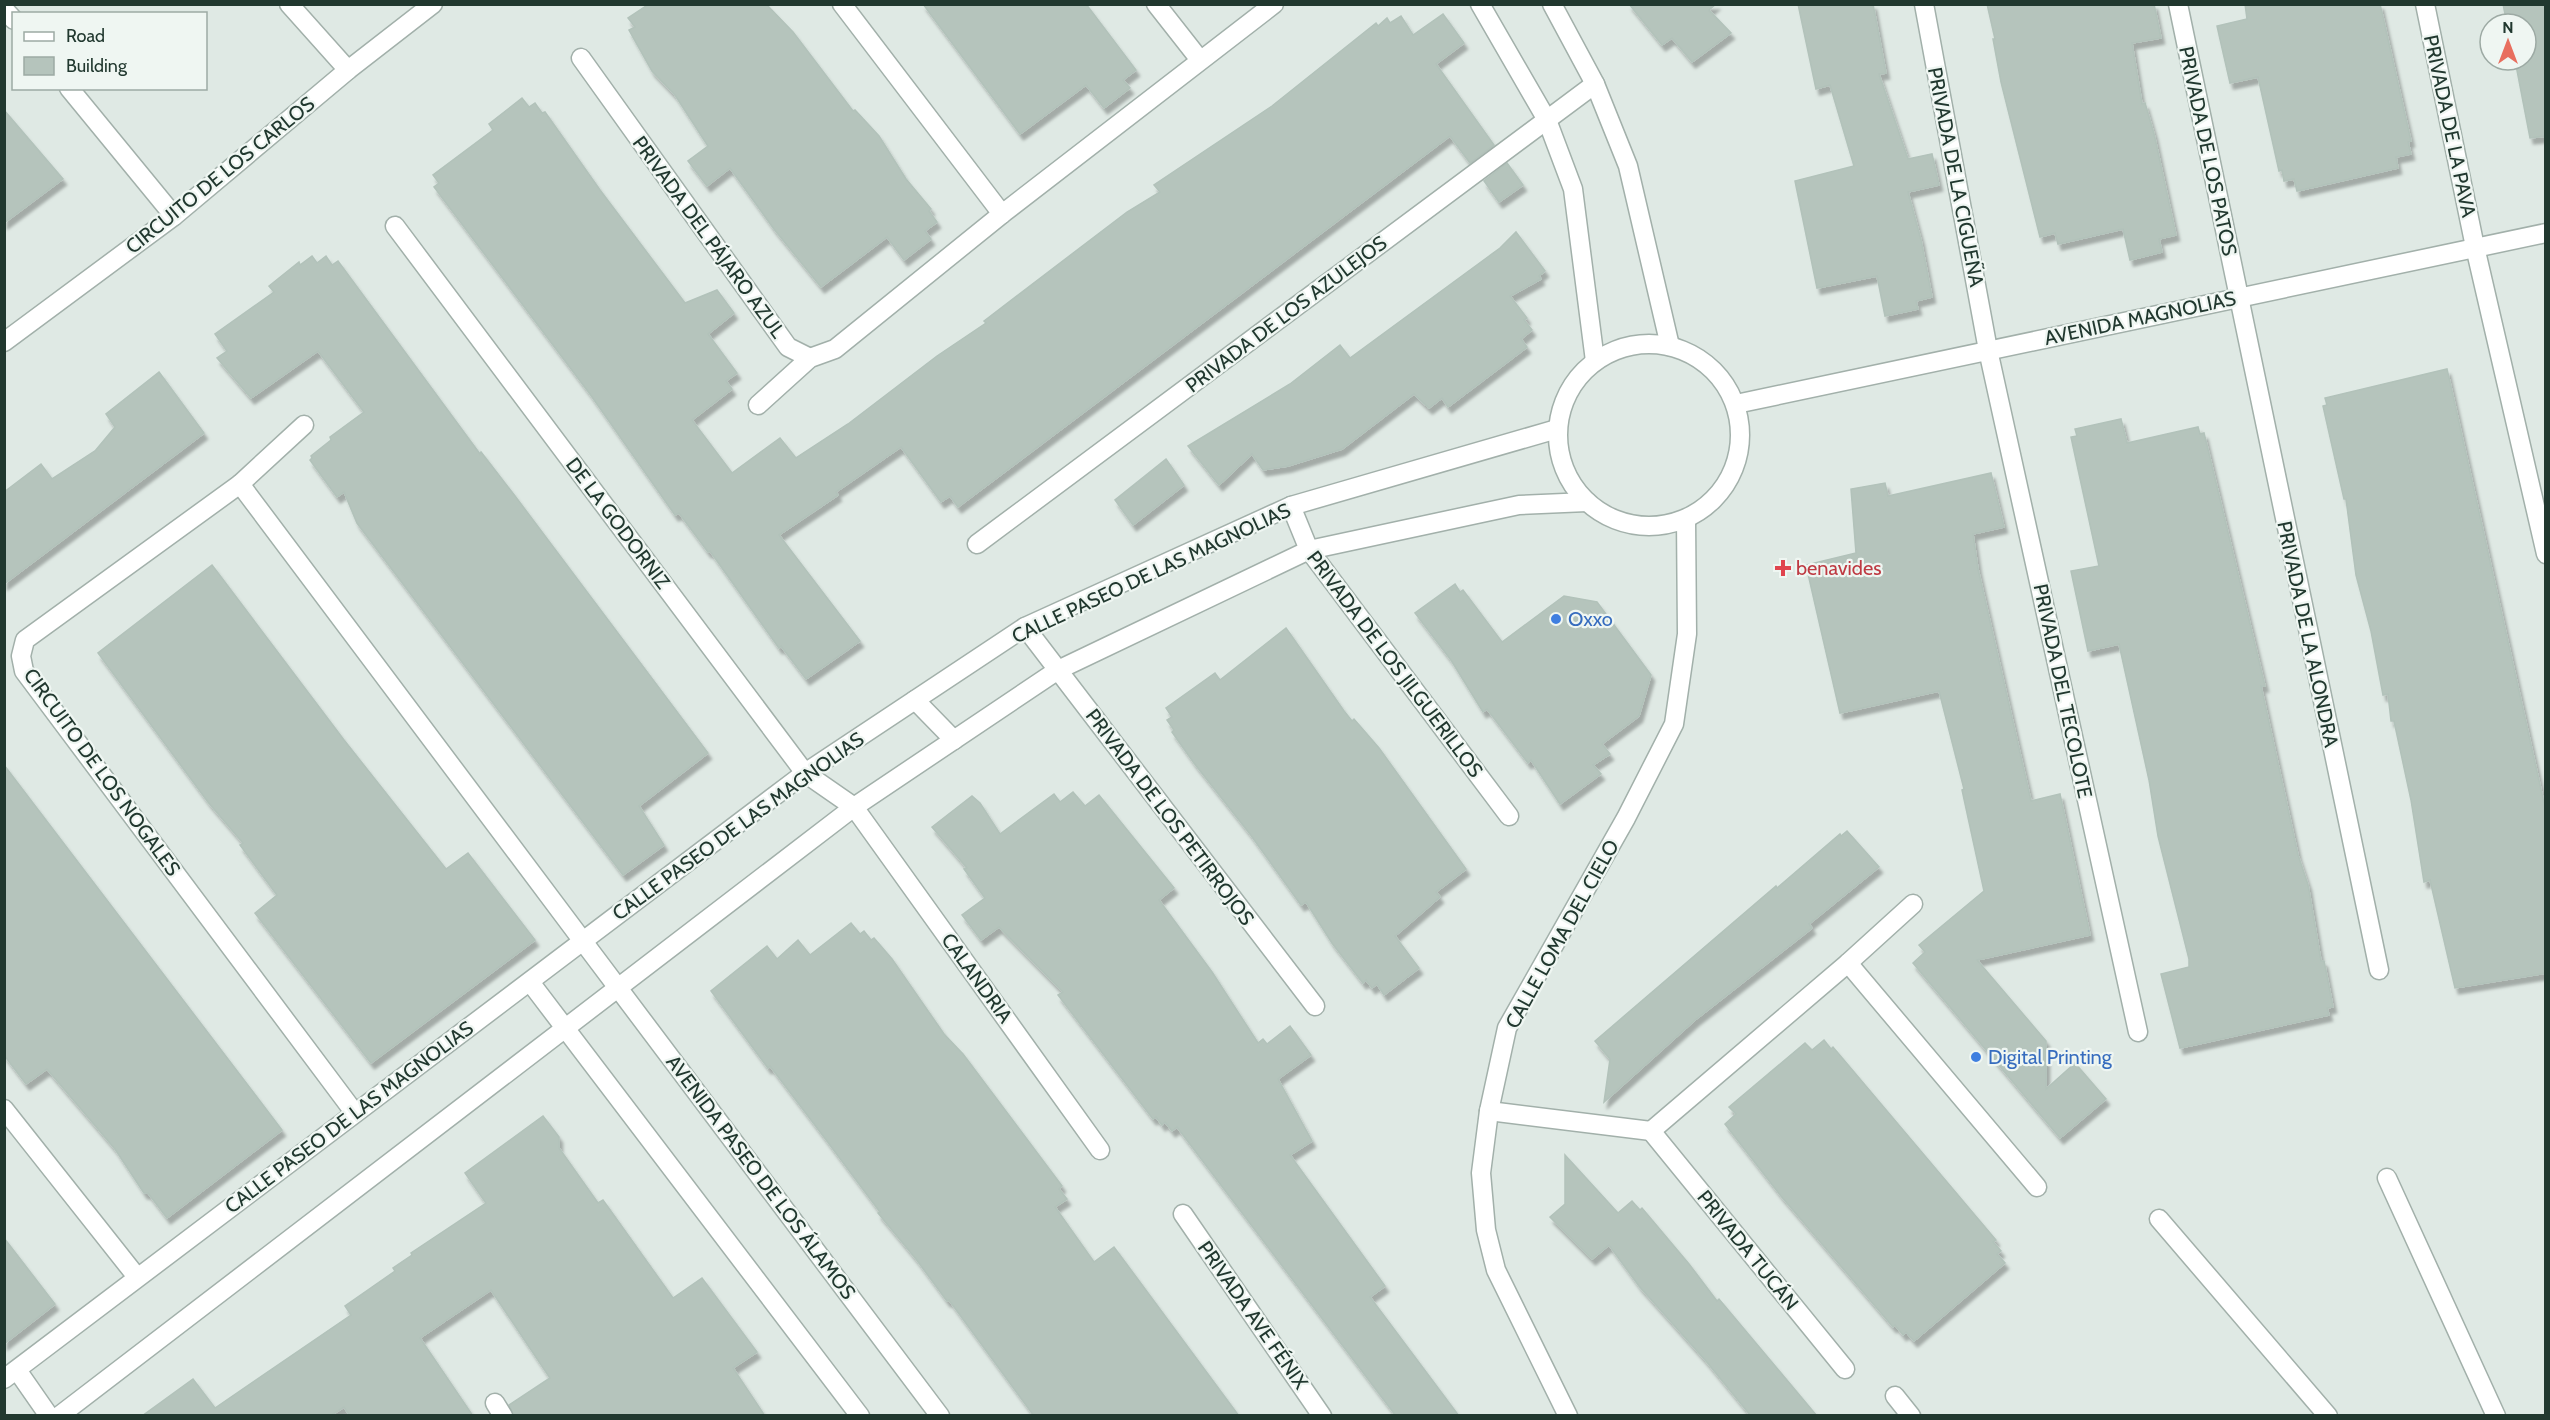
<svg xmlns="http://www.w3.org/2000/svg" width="2550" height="1420" font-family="Cabin,sans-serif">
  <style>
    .building { fill: #b5c4bc; stroke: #b2c2ba; stroke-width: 1.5; filter: url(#shadow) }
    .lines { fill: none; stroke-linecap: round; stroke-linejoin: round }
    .minor-casing { stroke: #a2b0aa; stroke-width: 21 }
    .tertiary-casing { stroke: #a2b0aa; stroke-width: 21 }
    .minor { stroke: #fff; stroke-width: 18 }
    .tertiary { stroke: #fff; stroke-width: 18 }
    .health-dot { fill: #e0444e; stroke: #eff6f2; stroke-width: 2 }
    .shop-dot { fill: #3f7fe0; stroke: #eff6f2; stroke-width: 2 }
    .labels { text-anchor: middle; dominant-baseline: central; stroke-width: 4.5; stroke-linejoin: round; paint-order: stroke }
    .street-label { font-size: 20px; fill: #21382f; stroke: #eff6f2 }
    .health-label { font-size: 20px; fill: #be3a42; stroke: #eff6f2; text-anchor: start }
    .shop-label { font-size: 20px; fill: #366cbe; stroke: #eff6f2; text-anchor: start }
  </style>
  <defs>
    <filter id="shadow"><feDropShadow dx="3.5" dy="6" stdDeviation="1.5" flood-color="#0004"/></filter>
  </defs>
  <rect width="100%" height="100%" fill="#dfe9e4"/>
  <g class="building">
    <path d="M649,4h117l27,28 60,79 2,-1 24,26 27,43 25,30 -2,2 8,11 -12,9 6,8 -27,21 -17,-23 -66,50 -47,-58 -44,-61 -23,18 -19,-25 20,-15 -33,-51 -23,-24 -23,-41 6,-3 -7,-9z"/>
    <path d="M923,4h163l50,66 -13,10 7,8 -26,20 -18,-23 -66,49z"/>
    <path d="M1629,4h87l-7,6 22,23 -39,29 -20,-24 -10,7z"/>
    <path d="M1798,4h75l13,69 -7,1 29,85 24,-5 7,31 -31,7 13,48 11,57 -16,4 2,8 -33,7 -8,-40 -60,12 -22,-107 59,-15 -24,-81 -14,4z"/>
    <path d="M1987,4h167l7,34 -29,5 10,61 3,-1 9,31 22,101 -17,4 3,13 -32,8 -7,-31 -65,15 -3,-11 -15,4 -39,-155 -8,-43h2z"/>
    <path d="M2245,4h135l31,137 -3,1 3,12 -15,3 2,11 -101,23 -3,-12 -10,2 -2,-11 -3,1 -21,-94 -28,6 -13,-57 30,-7z"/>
    <path d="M2503,4h43v132l-16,2 -15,-78h11v-36h-19z"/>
    <path d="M1443,14l21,29 -28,21 58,81 -24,18 -20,-27 -492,371 -8,-11 -9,6 -40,-55 -65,45 2,3 -59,40 81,106 -54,38 -25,-33 -2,2 -69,-97 -2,1 -29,-39 -4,2 -85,-121 -156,-207 5,-4 -6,-8 60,-45 -4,-6 33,-26 7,9 6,-4 7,10 3,-1 55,78 85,113 32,-13 17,23 -26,21 29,39 -11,8 6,8 -40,31 40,53 48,-35 16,20 52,-34 89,-68 49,-33 -2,-2 143,-109 33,-20 -6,-7 118,-79 104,-83 2,3 9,-8 3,5 11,-7 12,19z"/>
    <path d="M4,110l59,69 -59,44z"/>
    <path d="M1507,163l16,22 -24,17 -15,-21z"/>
    <path d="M1516,232l29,39 -6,5 2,3 -31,17 17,22 -3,2 8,10 -11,9 6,8 -79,60 -6,-9 -13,10 -15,-14 -72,55 -54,17 -25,4 -11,-16 -33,31 -31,-39 102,-62 50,-39 10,13 150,-110z"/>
    <path d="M312,256l5,7 9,-7 6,9 6,-4 142,193 1,-2 34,44 193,257 -69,53 25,39 -41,30 -266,-352 -13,-31 -7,5 -27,-37 2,-2 -1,-2 20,-16 -1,-3 34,-25 -46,-61 -67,47 -34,-40 10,-7 -12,-17 59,-42 -5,-6 30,-24 1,3z"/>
    <path d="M2447,369l99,443v161l-91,15 -25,-108 -6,2 -13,-82 -17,-79h-3l-3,-27 -5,1 -12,-64 -15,-56 -10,-76h-2l-21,-93 4,-1 -2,-7z"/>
    <path d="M159,372l45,61 -200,151v-92l37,-28 11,15 43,-28 20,-24 -9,-13z"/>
    <path d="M2121,419l6,24 71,-16 2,7 4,-1 61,253h-4l37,169 10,30 13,76h3l9,46 -6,1 2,7 -149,33 -19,-74 28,-7v-8l-31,-123 -9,-56 -30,-136 -31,7 -17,-80 28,-5 -28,-129 6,-1 -2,-7z"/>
    <path d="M1166,459l18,26 -51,40 -18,-25z"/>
    <path d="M1991,473l13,54 -31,7 5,35 53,232 29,-7 30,141 -113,25 69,81v48l29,-26 31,36 -46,39 -147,-175 12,-11 -6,-7 65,-54 -22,-101 2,-1 -25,-98 -99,22 -34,-148 50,-12 -5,-64 34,-6 3,13z"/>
    <path d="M212,565l132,175 102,129 22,-16 67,87 -164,123 -116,-150 22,-18 -37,-50 3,-2 -35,-41 -110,-149z"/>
    <path d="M1455,584l5,8 3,-2 39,52 62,-46 33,6 54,73 -12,41 -37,28 8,10 -17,11 8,9 -41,30 -29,-44 -3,3 -41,-54 -4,3 -32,-52 -36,-47z"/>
    <path d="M1286,628l58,83 8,10 2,-2 25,29 87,121 -30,23 4,5 -45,39 24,32 -35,27 -7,-11 -5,4 -6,-8 -3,3 -31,-40 -26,-41 -5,3 -51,-71 -56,-71 -22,-31 2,-2 -7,-10 5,-3 -6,-9 49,-35 5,7z"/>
    <path d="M4,765l278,365 -115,88 -19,-25h-4l-29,-44 -68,-80 -21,15 -22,-29z"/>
    <path d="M1073,792l12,14 14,-11 75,93 -15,12 53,72 46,71 5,-4 4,5 23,-18 21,29 -33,24 34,62 -22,14 95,131 -15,11 89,119h-63l-219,-289 -5,4 -7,-9 -3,3 -6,-8 -3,2 -95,-124 5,-3 -64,-65 -18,13 -19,-25 23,-17 -21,-29 3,-1 -35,-41 40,-31 8,7 20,31 54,-40 6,8z"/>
    <path d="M1847,831l32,36 -70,57 3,4 -117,92 -91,82 6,-43 -15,-18 181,-155 1,2 63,-54 1,2z"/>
    <path d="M851,923l9,11 4,-3 7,9 3,-2 18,21 52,75 19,20 99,132 -3,3 8,10 -12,8 39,55 20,-15 125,169h-205l-85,-116 -2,1 -31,-42 -38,-46 2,-1 -56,-75 -54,-71 -2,2 -57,-77 56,-45 10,13 21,-19 12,15z"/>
    <path d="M1824,1040l7,9 2,-2 163,193 -3,2 8,9 -4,3 8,9 -91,78 -8,-9 -3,3 -8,-10 -2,2 -112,-131 -56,-72 11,-10 -7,-7 76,-64 7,7z"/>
    <path d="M543,1116l16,21v11l39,55 5,-3 70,98 29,-20 55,74 -24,16 32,48h-251l-5,-11 41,-27 -59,-88 -71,48 53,78h-123l-6,-9 -14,9h-188l51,-37 22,29 136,-93 -6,-9 50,-35 -2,-3 19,-13 -1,-2 75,-50 -21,-30z"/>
    <path d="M1565,1155l53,58 14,-12 8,9 2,-2 47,56 28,37 2,-2 98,117h-66l-45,-55 -67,-75 -30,-41 -17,14 -42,-42 15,-13z"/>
    <path d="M4,1238l51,66 -51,40z"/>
  </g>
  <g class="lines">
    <g class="minor-casing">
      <g id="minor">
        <path d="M289,4l59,66"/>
        <path d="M842,4l160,210"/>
        <path d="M1156,4l44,56"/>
        <path d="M1480,4l67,116 26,69 22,172"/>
        <path d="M1552,4l43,80 33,82 42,180"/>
        <path d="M1924,4l64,346 150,682"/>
        <path d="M2178,4l201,966"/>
        <path d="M2425,4l50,243 71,307"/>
        <path d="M4,9l10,11"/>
        <path d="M581,58l207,289 22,11"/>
        <path d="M69,88l105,128"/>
        <path d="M395,226l410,547 49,34 246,343"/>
        <path d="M1736,404l810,-171"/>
        <path d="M758,405l52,-47 25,-9 167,-135 272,-210"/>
        <path d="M304,425l-64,59 -215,156 -4,16 3,15 330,441"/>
        <path d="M240,484l342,456"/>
        <path d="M1291,506l18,44 200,266"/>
        <path d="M977,544l618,-460"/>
        <path d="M1025,627l290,379"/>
        <path d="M915,700l39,40"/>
        <path d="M1848,963l189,224"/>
        <path d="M4,1109l133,168"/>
        <path d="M1489,1111l162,20 197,-168 65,-59"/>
        <path d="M1651,1131l194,238"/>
        <path d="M2387,1178l109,238"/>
        <path d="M1183,1214l139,202"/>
        <path d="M2159,1219l169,197"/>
        <path d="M17,1370l32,46"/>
        <path d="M1895,1396l16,20"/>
        <path d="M495,1403l8,13"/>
        <path d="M1568,1416l-72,-146 -10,-40 -5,-57 8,-62 18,-83 119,-210 48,-94 13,-90 -1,-115"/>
      </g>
    </g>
    <g class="tertiary-casing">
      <g id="tertiary">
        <path d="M4,342l170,-126 174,-146 85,-66"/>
        <circle cx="1649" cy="435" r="91"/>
        <path d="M582,940l358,476"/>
        <path d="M530,982l330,434"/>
        <path d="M4,1379l801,-606 220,-146 266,-121 266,-77"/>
        <path d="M59,1416l795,-609 204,-137 251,-120 210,-45 68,-3"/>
      </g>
    </g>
    <use href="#minor" class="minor"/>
    <use href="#tertiary" class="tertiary"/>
  </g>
  <path class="health-dot" d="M1780 559h6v6h6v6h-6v6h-6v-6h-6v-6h6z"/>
  <g class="shop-dot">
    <circle cx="1556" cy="619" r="6"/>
    <circle cx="1976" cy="1057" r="6"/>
  </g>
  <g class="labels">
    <g class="street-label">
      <text transform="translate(2450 126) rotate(78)">PRIVADA DE LA PAVA</text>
      <text transform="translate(2208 151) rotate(78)">PRIVADA DE LOS PATOS</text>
      <text transform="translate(220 175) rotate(-39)">CIRCUITO DE LOS CARLOS</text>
      <text transform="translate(1956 177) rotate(79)">PRIVADA DE LA CIGUEÑA</text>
      <text transform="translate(709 237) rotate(54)">PRIVADA DEL PÁJARO AZUL</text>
      <text transform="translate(1286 314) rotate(-37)">PRIVADA DE LOS AZULEJOS</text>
      <text transform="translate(2140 318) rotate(-12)">AVENIDA MAGNOLIAS</text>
      <text transform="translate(618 523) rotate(53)">DE LA GODORNIZ</text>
      <text transform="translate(1151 573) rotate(-25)">CALLE PASEO DE LAS MAGNOLIAS</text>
      <text transform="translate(2308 634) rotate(78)">PRIVADA DE LA ALONDRA</text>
      <text transform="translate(1395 664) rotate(53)">PRIVADA DE LOS JILGUERILLOS</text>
      <text transform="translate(2063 691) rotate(78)">PRIVADA DEL TECOLOTE</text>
      <text transform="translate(102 772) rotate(54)">CIRCUITO DE LOS NOGALES</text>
      <text transform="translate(1170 817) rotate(53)">PRIVADA DE LOS PETIRROJOS</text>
      <text transform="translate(738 826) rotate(-36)">CALLE PASEO DE LAS MAGNOLIAS</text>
      <text transform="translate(1562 934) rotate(-61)">CALLE LOMA DEL CIELO</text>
      <text transform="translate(977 978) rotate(54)">CALANDRIA</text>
      <text transform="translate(349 1117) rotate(-37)">CALLE PASEO DE LAS MAGNOLIAS</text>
      <text transform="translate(761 1177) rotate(53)">AVENIDA PASEO DE LOS ÁLAMOS</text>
      <text transform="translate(1748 1250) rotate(51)">PRIVADA TUCÁN</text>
      <text transform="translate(1253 1315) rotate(55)">PRIVADA AVE FÉNIX</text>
    </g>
    <g class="health-label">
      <text x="1796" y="568">benavides</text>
    </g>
    <g class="shop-label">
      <text x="1568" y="619">Oxxo</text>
      <text x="1988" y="1057">Digital Printing</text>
    </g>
  </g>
  <rect width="2550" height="1420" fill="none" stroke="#21382f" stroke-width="12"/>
  <rect x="12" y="12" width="195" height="78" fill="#eff6f2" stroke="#9daaa4" stroke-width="1.5"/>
  <rect x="24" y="32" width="30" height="9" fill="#ffffff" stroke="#9daaa4" stroke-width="1.5"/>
  <text x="66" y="42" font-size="18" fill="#21382f">Road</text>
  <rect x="24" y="57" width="30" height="18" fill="#b5c4bc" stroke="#9daaa4" stroke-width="1.5"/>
  <text x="66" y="72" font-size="18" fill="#21382f">Building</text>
  <g transform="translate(2508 42)"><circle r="28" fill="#eff6f2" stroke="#9daaa4" stroke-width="1.5"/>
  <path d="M0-4.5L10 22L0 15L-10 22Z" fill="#e86e5e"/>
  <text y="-9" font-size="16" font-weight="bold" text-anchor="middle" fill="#21382f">N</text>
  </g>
</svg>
